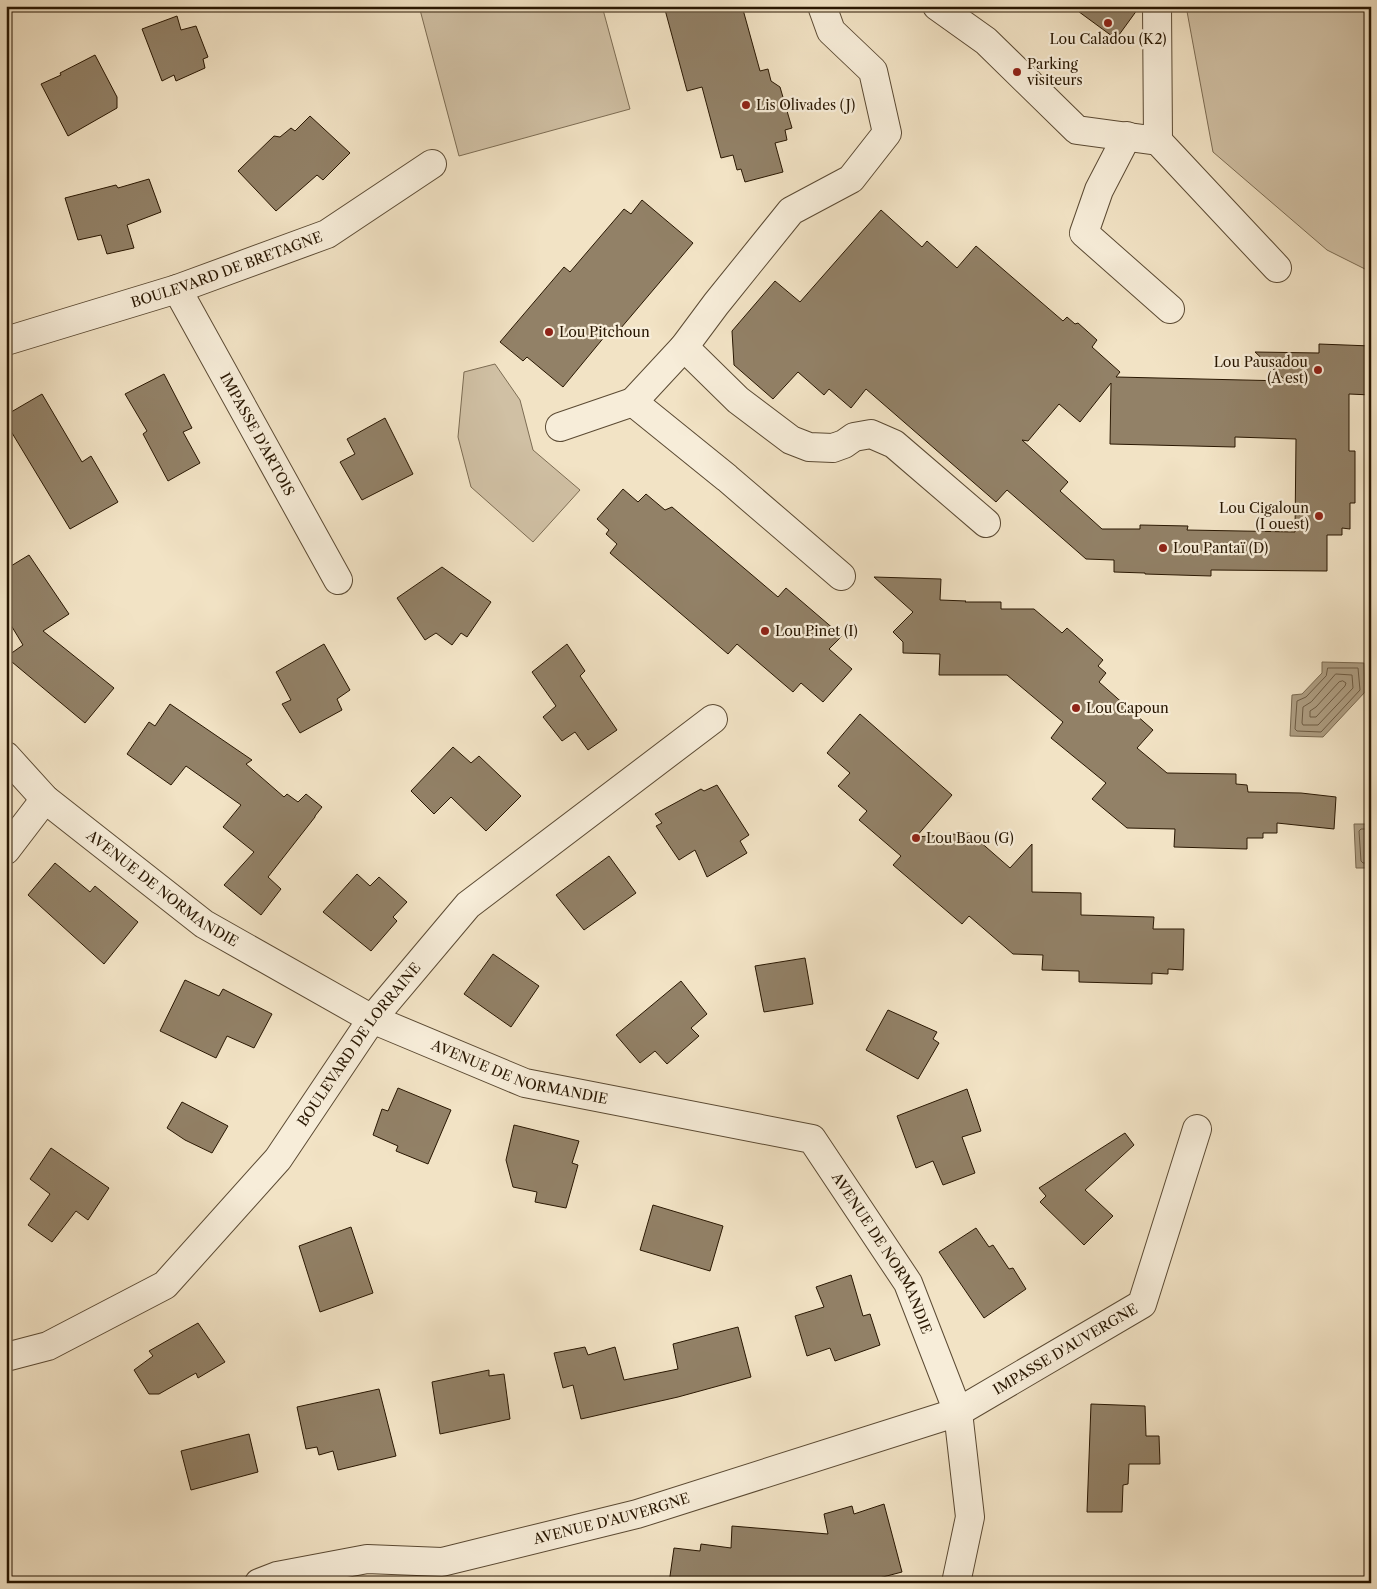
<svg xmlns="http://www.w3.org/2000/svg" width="1377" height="1589" font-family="'Libre Caslon Text',serif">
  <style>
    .green { fill: #d0c0a4; stroke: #7c6c53 }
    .water { fill: #ae9e83; stroke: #79684f }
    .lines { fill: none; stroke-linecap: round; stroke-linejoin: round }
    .shore { stroke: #6c5a42; stroke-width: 1 }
    .building { fill: #928167; stroke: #291702; fill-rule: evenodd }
    .minor-casing { stroke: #5b4a33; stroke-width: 30 }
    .minor { stroke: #f7edd9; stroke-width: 28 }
    .poi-dot { fill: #8f2418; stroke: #f7edd9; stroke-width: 2 }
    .labels { text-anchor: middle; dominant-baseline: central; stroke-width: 4.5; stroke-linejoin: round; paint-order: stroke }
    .poi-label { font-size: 14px; fill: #291702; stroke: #f7edd9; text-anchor: start }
    .street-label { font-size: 14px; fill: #291702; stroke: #f7edd9 }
  </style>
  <rect width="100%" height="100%" fill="#f2e3c5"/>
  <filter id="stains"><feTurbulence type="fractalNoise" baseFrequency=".004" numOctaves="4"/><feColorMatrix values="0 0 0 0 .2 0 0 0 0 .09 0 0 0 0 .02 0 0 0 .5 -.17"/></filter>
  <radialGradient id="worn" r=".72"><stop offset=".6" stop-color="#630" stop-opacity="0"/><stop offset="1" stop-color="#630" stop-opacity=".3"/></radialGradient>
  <g class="green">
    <path d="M419,6h183l28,103 -171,47z"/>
    <path d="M1186,6h185v266l-44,-22 -114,-98z"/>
    <path d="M495,364l25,36 13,50 47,40 -47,52 -62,-55 -13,-50 6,-65z"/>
  </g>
  <g class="water">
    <path d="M1322,662l42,1 1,29 -42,45 -33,-1 2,-41 10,-1 20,-21z"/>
    <path d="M1354,824h17v44h-15z"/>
  </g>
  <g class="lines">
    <g class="shore">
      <path d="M1328,668h30l2,22 -39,42 -24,-1 -2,-2 2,-28 9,-4 20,-21z"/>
      <path d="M1336,674l16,1 1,13 -35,37h-15l-1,-2 1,-16 8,-5z"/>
      <path d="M1343,681l3,2 -1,3 -29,31h-6v-6l6,-4 23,-25z"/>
      <path d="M1371,829h-10l-2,2 2,30 2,2h8"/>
    </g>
  </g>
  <g class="building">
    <path d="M664,6h78l18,65 8,-2 3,12 9,6 12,41 -7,2 2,10 -12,3 8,29 -38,10 -4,-13 -4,1 -4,-15 -12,3 -19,-71 -15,4z"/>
    <path d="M1071,6h69l-24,33z"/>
    <path d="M177,16l4,14 15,-4 12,31 -5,2 2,9 -29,13 -2,-6 -12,6 -20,-52z"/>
    <path d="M95,55l22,42v11l-49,28 -27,-52 20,-9 -1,-2z"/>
    <path d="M310,116l40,37 -27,27 -6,-5 -41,36 -38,-40 36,-35 6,1 11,-9 4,3z"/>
    <path d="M149,179l12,33 -34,13 7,23 -27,6 -6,-19 -23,5 -13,-42 51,-13 2,3z"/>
    <path d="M642,200l51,43 -78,92 -5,-5 -47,57 -36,-30 -4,4 -23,-19 64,-75 6,5 54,-63 7,5z"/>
    <path d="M881,210l41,37 5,-6 30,27 19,-22 87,75 4,-4 8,7 3,-1 19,17 -5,7 28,25 -4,5 170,4 -31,-29 64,1v-9l52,2v49l-22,-1v57h6v52h-5v26l-8,-1v7h-15v36l-116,-1v6l-66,-2v-1l-31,-1v-12l-28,-1 -79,-69 -11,12 -130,-113 -15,19 -22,-19 -5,6 -26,-23 -25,27 -39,-34 -2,-34 43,-50 25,21zM1111,383l-1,61 125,3v-10l61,2 -1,93 -108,-2 1,-4 -48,-1v4h-38l-42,-38 8,-9 -46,-42 6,1 31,-37 21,18z"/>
    <path d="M164,374l28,54 -9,4 17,31 -32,18 -25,-47 4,-3 -22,-37z"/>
    <path d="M42,394l40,68 9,-6 27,46 -48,27 -64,-106v-8z"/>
    <path d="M385,418l28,56 -51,26 -22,-38 15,-8 -8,-15z"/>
    <path d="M623,489l15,13 8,-8 19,16 7,-3 106,90 8,-9 56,48 -13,13 23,20 -29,33 -22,-19 -8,9 -56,-48 -9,10 -118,-101 7,-9 -11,-10 3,-4 -12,-11z"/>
    <path d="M29,555l40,59 -26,17 71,57 -29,35 -79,-66 17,-12 -17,-28v-48z"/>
    <path d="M442,567l49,35 -24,35 -6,-4 -9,12 -16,-12 -11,7 -28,-42z"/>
    <path d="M874,577l67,2 -1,21 26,1 -1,1h36v7h33l28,24 5,-5 36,32 -5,6 8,7 -7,9 54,48 -16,18 30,25 69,1v10l11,1 1,7 53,1 35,4 -2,32 -57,-6v10h-14v5h-16v11l-73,-2 1,-18 -48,-1 -35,-29 14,-16 -55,-45 12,-16 -56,-47h-68l1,-21 -37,-1v-11l-10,-10 20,-20z"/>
    <path d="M324,644l26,46 -13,9 5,11 -42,23 -18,-29 9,-4 -15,-28z"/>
    <path d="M567,644l18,27 -5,5 37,54 -29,20 -13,-18 -13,9 -19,-24 13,-11 -24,-34z"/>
    <path d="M170,704l82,56 -6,4 38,33 3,-3 11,8 8,-8 16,13 -7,9v1l-47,60 13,12 -20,26 -37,-30 30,-33 -31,-25 18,-22 -55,-39 -15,19 -44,-31 22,-32 6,4z"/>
    <path d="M860,714l92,81 -36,42 54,-4 40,35 22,-24v48l49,1v22l73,2 -1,12h31l-1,41 -15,-1v5l-16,-1v11l-73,-2v-11l-37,-1 1,-15 -30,-1 -44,-38 -7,8 -69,-59 8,-9 -42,-36 8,-9 -29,-25 12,-13 -23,-20z"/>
    <path d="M453,747l18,16 8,-7 42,40 -35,35 -35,-34 -17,17 -23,-23z"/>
    <path d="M717,785l32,50 -9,6 7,12 -40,24 -12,-27 -16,10 -23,-34 6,-3 -7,-9 46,-25 3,2z"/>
    <path d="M609,856l27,37 -52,37 -28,-35z"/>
    <path d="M55,863l35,29 5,-6 43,36 -34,42 -76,-69z"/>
    <path d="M357,874l13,12 9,-9 28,25 -14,15 4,4 -26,30 -48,-39z"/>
    <path d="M493,954l46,32 -28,41 -47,-33z"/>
    <path d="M805,958l8,46 -49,8 -9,-46z"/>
    <path d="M185,980l34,16 4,-7 49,25 -18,34 -27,-12 -11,22 -56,-27z"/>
    <path d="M681,981l26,33 -16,14 8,8 -32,28 -12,-13 -15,12 -24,-28z"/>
    <path d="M888,1010l49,22 -4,7 6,4 -21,36 -52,-29z"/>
    <path d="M398,1088l53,22 -23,54 -32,-13 2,-5 -25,-11 9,-26 6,2z"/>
    <path d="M967,1089l14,42 -19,6 13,36 -32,12 -10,-24 -17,7 -19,-52z"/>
    <path d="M182,1102l46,24 -16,27 -27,-13 -18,-12z"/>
    <path d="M514,1125l65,16 -7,22 6,2 -12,43 -31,-6 2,-10 -24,-5 -7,-27z"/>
    <path d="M1125,1133l9,12 -49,45 28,26 -29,29 -44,-43 6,-6 -7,-8z"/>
    <path d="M51,1148l58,40 -21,32 -12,-9 -24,31 -24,-17 22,-31 -20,-15z"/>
    <path d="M653,1205l70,21 -13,45 -70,-21z"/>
    <path d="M351,1227l22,66 -53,19 -21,-66z"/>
    <path d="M976,1228l13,19 4,-2 16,24 4,-1 13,21 -42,29 -45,-66z"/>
    <path d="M851,1275l12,41 7,-2 10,31 -45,16 -5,-13 -23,8 -12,-40 29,-9 -8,-20z"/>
    <path d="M198,1323l27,39 -27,16 -2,-5 -37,21h-10l-15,-24 19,-14 -4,-5z"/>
    <path d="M738,1327l13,50 -73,20 -97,22 -8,-34 -10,3 -9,-35 31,-6 3,8 27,-8 9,33 54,-11 -5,-25z"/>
    <path d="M489,1370v6l15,-2 6,45 -70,15 -8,-52z"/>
    <path d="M379,1389l17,67 -58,14 -5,-19 -14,4 -2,-8 -11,2 -9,-42z"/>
    <path d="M1091,1404l54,2 1,30h13l1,28h-31l-1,20 -5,1 -1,27h-35z"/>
    <path d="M249,1434l9,38 -67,18 -10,-39z"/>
    <path d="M884,1504l18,68 -42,11h-191l5,-35 26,3 1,-7 30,4 1,-22 96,8 -4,-20 28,-8 2,8z"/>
  </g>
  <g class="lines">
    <g class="minor-casing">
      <g id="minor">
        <path d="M822,6l9,25 42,40 14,62 -36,46 -60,32 -75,93 -32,43 -51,55 94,76 114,98"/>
        <path d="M937,6l49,35 91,89 81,11 -1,-135"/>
        <path d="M1127,136l-28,54 -15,43 86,76"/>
        <path d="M1158,141l119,127"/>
        <path id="s1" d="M177,289l161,291"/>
        <path id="s2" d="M6,341l171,-52 150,-55 105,-70"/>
        <path d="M684,347l54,53 53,40 18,7 24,1 11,-4 10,-7 17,-3 23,10 92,79"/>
        <path d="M560,427l73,-25"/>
        <path id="s3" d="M6,756l39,43 159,125 168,95 153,64 287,56 96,144 50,129 12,105 -14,66"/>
        <path d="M6,850l39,-51"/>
        <path id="s4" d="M6,1357l42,-11 117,-61 113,-126 94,-140 96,-114 245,-186"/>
        <path id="s5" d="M259,1583l18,-7 90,-17 75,3 195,-48 321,-102 184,-108 55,-175"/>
      </g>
    </g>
    <use href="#minor" class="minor"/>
  </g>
  <g class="poi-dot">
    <circle cx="1108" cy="23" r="5"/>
    <circle cx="1017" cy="72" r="5"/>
    <circle cx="746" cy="105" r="5"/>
    <circle cx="549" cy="332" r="5"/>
    <circle cx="1318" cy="370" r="5"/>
    <circle cx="1319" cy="516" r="5"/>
    <circle cx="1163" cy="548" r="5"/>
    <circle cx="765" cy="631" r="5"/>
    <circle cx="1076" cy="708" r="5"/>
    <circle cx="916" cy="838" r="5"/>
  </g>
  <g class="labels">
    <g class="poi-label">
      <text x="1108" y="39" text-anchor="middle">Lou Caladou (K2)</text>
      <text x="1027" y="64">Parking<tspan x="1027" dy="16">visiteurs</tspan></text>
      <text x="756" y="105">Lis Olivades (J)</text>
      <text x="559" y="332">Lou Pitchoun</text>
      <text x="1308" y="362" text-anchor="end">Lou Pausadou<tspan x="1308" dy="16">(A est)</tspan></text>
      <text x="1309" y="508" text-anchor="end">Lou Cigaloun<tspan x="1309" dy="16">(I ouest)</tspan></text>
      <text x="1173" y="548">Lou Pantaï (D)</text>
      <text x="775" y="631">Lou Pinet (I)</text>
      <text x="1086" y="708">Lou Capoun</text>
      <text x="926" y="838">Lou Baou (G)</text>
    </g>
    <g class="street-label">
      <text stroke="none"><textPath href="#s2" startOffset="232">BOULEVARD DE BRETAGNE</textPath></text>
      <text stroke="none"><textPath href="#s1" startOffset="166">IMPASSE D'ARTOIS</textPath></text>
      <text stroke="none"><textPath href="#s3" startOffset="206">AVENUE DE NORMANDIE</textPath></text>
      <text stroke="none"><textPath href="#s4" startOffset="485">BOULEVARD DE LORRAINE</textPath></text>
      <text stroke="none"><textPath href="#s3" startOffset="611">AVENUE DE NORMANDIE</textPath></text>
      <text stroke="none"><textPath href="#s3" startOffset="1046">AVENUE DE NORMANDIE</textPath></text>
      <text stroke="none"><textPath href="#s5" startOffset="848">IMPASSE D'AUVERGNE</textPath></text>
      <text stroke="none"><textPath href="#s5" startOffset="361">AVENUE D'AUVERGNE</textPath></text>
    </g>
  </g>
  <rect width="1377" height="1589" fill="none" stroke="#f2e3c5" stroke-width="25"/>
  <rect x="8" y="8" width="1362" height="1574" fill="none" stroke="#291702" stroke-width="2.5"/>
  <rect x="12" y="12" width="1352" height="1564" fill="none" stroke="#291702"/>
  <rect width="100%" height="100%" filter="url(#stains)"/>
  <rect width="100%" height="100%" fill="url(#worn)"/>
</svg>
